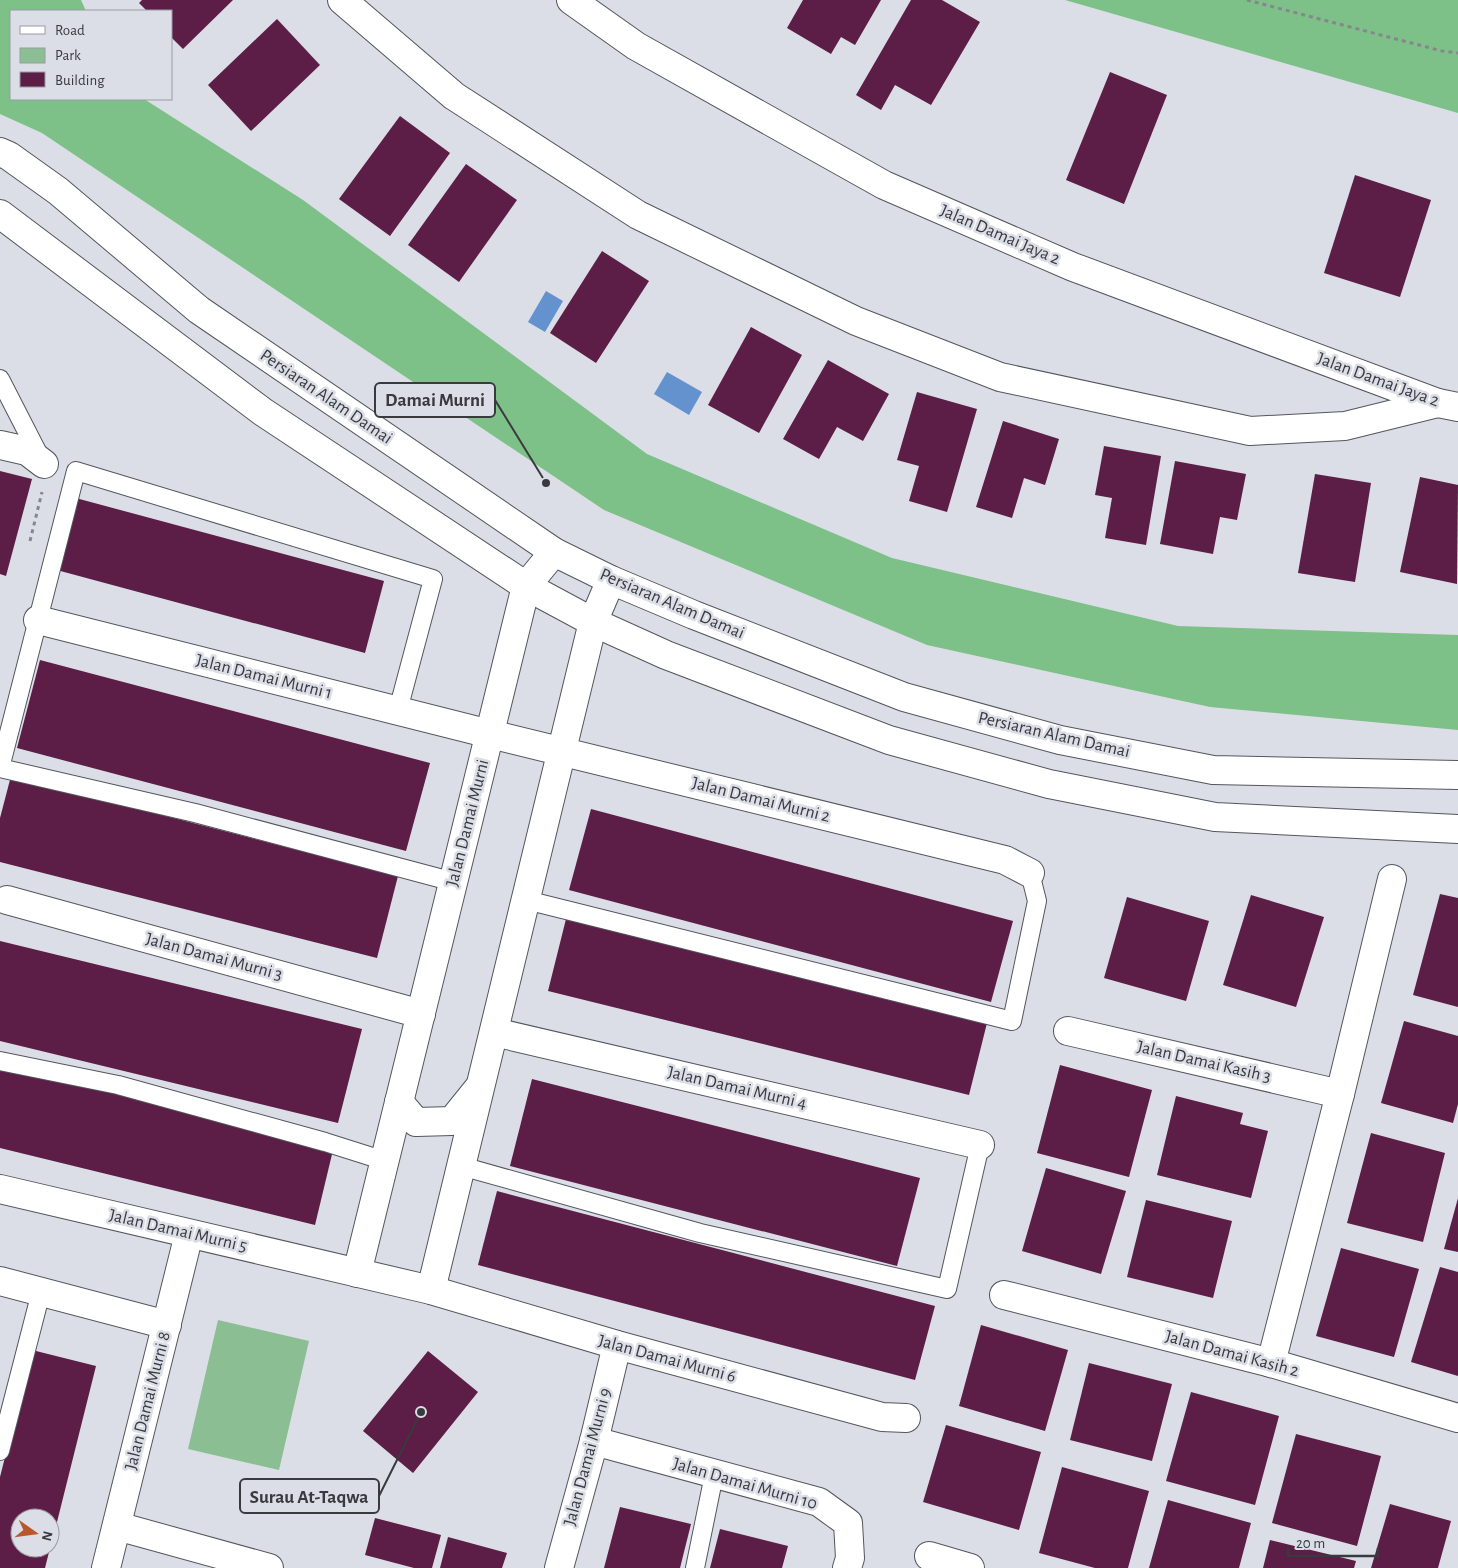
<svg xmlns="http://www.w3.org/2000/svg" width="1458" height="1568" font-family="'Alegreya Sans',sans-serif">
  <style>
    .green { fill: #8bbe93 }
    .forest { fill: #7dc088 }
    .water { fill: #6392ce }
    .building { fill: #5c1d46 }
    .lines { fill: none; stroke-linecap: round; stroke-linejoin: round }
    .service-casing { stroke: #53565d; stroke-width: 20 }
    .minor-casing { stroke: #53565d; stroke-width: 30 }
    .tertiary-casing { stroke: #53565d; stroke-width: 30 }
    .path { stroke: #85878d; stroke-width: 3; stroke-dasharray: 4 4; stroke-linecap: butt }
    .service { stroke: #fff; stroke-width: 18 }
    .minor { stroke: #fff; stroke-width: 28 }
    .tertiary { stroke: #fff; stroke-width: 28 }
    .labels { text-anchor: middle; dominant-baseline: central; stroke-width: 5; stroke-linejoin: round; paint-order: stroke }
    .street-label { font-size: 18px; fill: #393a3e; stroke: #dbdee6 }
    .leader { fill: none; stroke: #393a3e; stroke-width: 2 }
    .callout-dot { fill: #393a3e; stroke: #dbdee6; stroke-width: 2 }
    .callout { fill: #dbdee6; stroke: #393a3e; stroke-width: 2 }
    .callout-label { font-size: 19px; text-anchor: middle; font-weight: bold; fill: #393a3e }
  </style>
  <rect width="100%" height="100%" fill="#dbdee6"/>
  <path class="green" d="M218,1320l91,21 -30,129 -91,-21z"/>
  <g class="forest">
    <path d="M0,0h81l5,11h-75v88h133l159,101 344,254 245,104 286,68 280,9v95l-248,-23 -283,-62 -323,-135 -562,-377 -42,-19z"/>
    <path d="M1065,0h393v113z"/>
  </g>
  <g class="water">
    <path d="M546,291l17,10 -18,31 -17,-10z"/>
    <path d="M667,372l35,20 -13,23 -35,-21z"/>
  </g>
  <g class="building">
    <path d="M142,0h91l-50,49 -12,-12v-26h-24l-8,-8z"/>
    <path d="M803,0h78l-26,45 -14,-8 -10,17 -44,-26z"/>
    <path d="M911,0h31l38,22 -49,83 -36,-20 -14,25 -25,-15z"/>
    <path d="M277,19l43,46 -69,66 -43,-46z"/>
    <path d="M1110,72l57,23 -43,109 -58,-24z"/>
    <path d="M400,116l50,37 -60,83 -51,-37z"/>
    <path d="M466,164l51,36 -58,82 -51,-37z"/>
    <path d="M1355,175l76,25 -31,97 -76,-24z"/>
    <path d="M602,251l47,30 -53,82 -46,-30z"/>
    <path d="M751,327l51,28 -43,78 -51,-28z"/>
    <path d="M828,360l61,34 -26,47 -26,-14 -18,32 -36,-20z"/>
    <path d="M917,392l60,17 -30,103 -38,-11 10,-35 -22,-6z"/>
    <path d="M1003,421l56,18 -14,46 -21,-7 -12,40 -36,-11z"/>
    <path d="M1104,446l57,10 -15,89 -41,-7 7,-40 -17,-3z"/>
    <path d="M1175,461l71,13 -9,46 -17,-3 -7,37 -53,-10z"/>
    <path d="M0,471l32,8 -26,97 -6,-2z"/>
    <path d="M1315,474l56,9 -16,99 -57,-9z"/>
    <path d="M1420,477l38,8 -1,99 -57,-12z"/>
    <path d="M72,497l312,84 -19,72 -312,-84z"/>
    <path d="M40,660l390,103 -24,88 -389,-103z"/>
    <path d="M11,776l387,100 -21,82 -377,-96v-44z"/>
    <path d="M591,809l422,112 -22,81 -422,-112z"/>
    <path d="M1440,894l18,4v109l-45,-12z"/>
    <path d="M1251,895l73,22 -28,90 -73,-22z"/>
    <path d="M1127,897l82,24 -23,80 -82,-23z"/>
    <path d="M567,915l421,104 -19,76 -421,-104z"/>
    <path d="M0,941l362,88 -24,94 -338,-82z"/>
    <path d="M1404,1021l54,15v68l-5,19 -72,-20z"/>
    <path d="M0,1065l334,81 -19,79 -315,-77z"/>
    <path d="M1060,1065l92,25 -23,87 -92,-24z"/>
    <path d="M532,1079l388,99 -23,88 -387,-100z"/>
    <path d="M1176,1096l67,17 -3,11 28,7 -17,67 -94,-23z"/>
    <path d="M1371,1133l74,20 -22,89 -76,-19z"/>
    <path d="M1046,1168l80,23 -25,83 -79,-23z"/>
    <path d="M497,1191l438,115 -20,74 -437,-115z"/>
    <path d="M1458,1198v54l-14,-3z"/>
    <path d="M1146,1200l86,21 -19,77 -86,-21z"/>
    <path d="M1341,1248l78,21 -25,88 -78,-21z"/>
    <path d="M1440,1267l18,5v104l-47,-14z"/>
    <path d="M981,1325l87,25 -23,81 -86,-25z"/>
    <path d="M32,1350l64,16 -45,180 -1,-28h-30v30h30l-5,20h-45v-91z"/>
    <path d="M428,1351l50,41 -65,81 -50,-42z"/>
    <path d="M1089,1363l83,21 -20,77 -82,-21z"/>
    <path d="M1191,1392l88,24 -24,89 -89,-24z"/>
    <path d="M946,1425l95,27 -22,78 -96,-28z"/>
    <path d="M1296,1434l85,22 -24,90 -85,-23z"/>
    <path d="M1062,1467l87,24 -21,77h-33l-56,-15z"/>
    <path d="M1168,1500l83,23 -12,45h-90z"/>
    <path d="M1390,1504l61,17 -13,47h-67z"/>
    <path d="M620,1507l71,17 -11,44h-76z"/>
    <path d="M375,1518l66,17 -9,33h-18l-49,-13z"/>
    <path d="M720,1529l68,17 -6,22h-72z"/>
    <path d="M448,1537l59,16 -5,15h-62z"/>
    <path d="M1270,1540l86,21 -2,7h-91z"/>
  </g>
  <g class="lines">
    <g class="service-casing">
      <g id="service">
        <path d="M0,379l41,80"/>
        <path d="M398,710l35,-131 -357,-108 -76,297 195,45 259,69"/>
        <path d="M526,900l486,121 25,-120 -7,-28"/>
        <path d="M0,1061l118,24 207,57 60,19"/>
        <path d="M461,1166l239,67 247,56 33,-144"/>
        <path d="M0,1451l41,-159"/>
        <path d="M695,1568l19,-93"/>
      </g>
    </g>
    <g class="minor-casing">
      <g id="minor">
        <path d="M342,0l112,96 184,119 218,106 144,56 250,54 95,-5 93,-23"/>
        <path d="M571,0l65,46 248,139 189,82 365,136 20,4"/>
        <path d="M0,445l27,6 17,13"/>
        <path d="M38,620l452,114 515,126 25,13"/>
        <path d="M7,900l414,114"/>
        <path d="M1068,1031l272,63"/>
        <path d="M494,1032l486,113"/>
        <path d="M399,1102l17,20 36,-1 25,-31"/>
        <path d="M0,1189l431,101 186,55 265,72 24,1"/>
        <path d="M357,1273l169,-687 28,-34"/>
        <path d="M0,1281l167,44"/>
        <path d="M431,1290l162,-668 18,-42"/>
        <path d="M1004,1295l267,68 187,55"/>
        <path d="M1271,1363l69,-269 52,-215"/>
        <path d="M594,1441l225,61 29,21 2,35 -3,10"/>
        <path d="M117,1526l152,42"/>
        <path d="M929,1556l41,12"/>
        <path d="M106,1568l83,-334"/>
        <path d="M559,1568l35,-127 23,-96"/>
      </g>
    </g>
    <g class="tertiary-casing">
      <g id="tertiary">
        <path d="M0,152l9,4 49,35 141,119 355,242 57,28 83,35 210,82 156,43 153,30 245,5"/>
        <path d="M0,214l263,198 263,174 67,36 73,33 223,85 160,44 166,33 243,12"/>
      </g>
    </g>
    <g class="path">
      <path d="M1247,0l195,51 16,2"/>
      <path d="M30,541l12,-49"/>
    </g>
    <use href="#service" class="service"/>
    <use href="#minor" class="minor"/>
    <use href="#tertiary" class="tertiary"/>
  </g>
  <g class="labels">
    <g class="street-label">
      <text transform="translate(1000 235) rotate(23)">Jalan Damai Jaya 2</text>
      <text transform="translate(1378 380) rotate(20)">Jalan Damai Jaya 2</text>
      <text transform="translate(326 397) rotate(34)">Persiaran Alam Damai</text>
      <text transform="translate(672 604) rotate(23)">Persiaran Alam Damai</text>
      <text transform="translate(264 677) rotate(14)">Jalan Damai Murni 1</text>
      <text transform="translate(1054 735) rotate(13)">Persiaran Alam Damai</text>
      <text transform="translate(761 800) rotate(14)">Jalan Damai Murni 2</text>
      <text transform="translate(468 823) rotate(-76)">Jalan Damai Murni</text>
      <text transform="translate(214 957) rotate(15)">Jalan Damai Murni 3</text>
      <text transform="translate(1204 1062) rotate(13)">Jalan Damai Kasih 3</text>
      <text transform="translate(737 1088) rotate(13)">Jalan Damai Murni 4</text>
      <text transform="translate(178 1231) rotate(13)">Jalan Damai Murni 5</text>
      <text transform="translate(1232 1354) rotate(15)">Jalan Damai Kasih 2</text>
      <text transform="translate(667 1359) rotate(15)">Jalan Damai Murni 6</text>
      <text transform="translate(148 1401) rotate(-76)">Jalan Damai Murni 8</text>
      <text transform="translate(588 1457) rotate(-75)">Jalan Damai Murni 9</text>
      <text transform="translate(745 1484) rotate(16)">Jalan Damai Murni 10</text>
    </g>
  </g>
  <path class="leader" d="M546 483L495 400M421 1412L379 1496"/>
  <g class="callout-dot">
    <circle cx="546" cy="483" r="5"/>
    <circle cx="421" cy="1412" r="5"/>
  </g>
  <g class="callout">
    <rect x="375" y="383" width="120" height="34" rx="5"/>
    <rect x="240" y="1479" width="139" height="34" rx="5"/>
  </g>
  <g class="callout-label">
    <text x="435" y="406">Damai Murni</text>
    <text x="309" y="1503">Surau At-Taqwa</text>
  </g>
  <rect x="10" y="10" width="162" height="90" fill="#dbdee6" stroke="#9a9ca3"/>
  <rect x="20" y="26" width="25" height="8" fill="#ffffff" stroke="#9a9ca3"/>
  <text x="55" y="35" font-size="15" fill="#393a3e">Road</text>
  <rect x="20" y="48" width="25" height="15" fill="#8bbe93" stroke="#9a9ca3"/>
  <text x="55" y="60" font-size="15" fill="#393a3e">Park</text>
  <rect x="20" y="72" width="25" height="15" fill="#5c1d46" stroke="#9a9ca3"/>
  <text x="55" y="85" font-size="15" fill="#393a3e">Building</text>
  <g transform="translate(35 1533) rotate(104)"><circle r="24" fill="#dbdee6" stroke="#9a9ca3"/>
  <path d="M0-4L9 19L0 12L-9 19Z" fill="#bb552a"/>
  <text y="-8" font-size="14" font-weight="bold" text-anchor="middle" fill="#393a3e">N</text>
  </g>
  <path d="M1288 1548v8h90v-8" fill="none" stroke="#393a3e" stroke-width="2.5"/>
  <text x="1296" y="1548" font-size="15" fill="#393a3e" stroke="#dbdee6" stroke-width="4" paint-order="stroke">20 m</text>
</svg>
